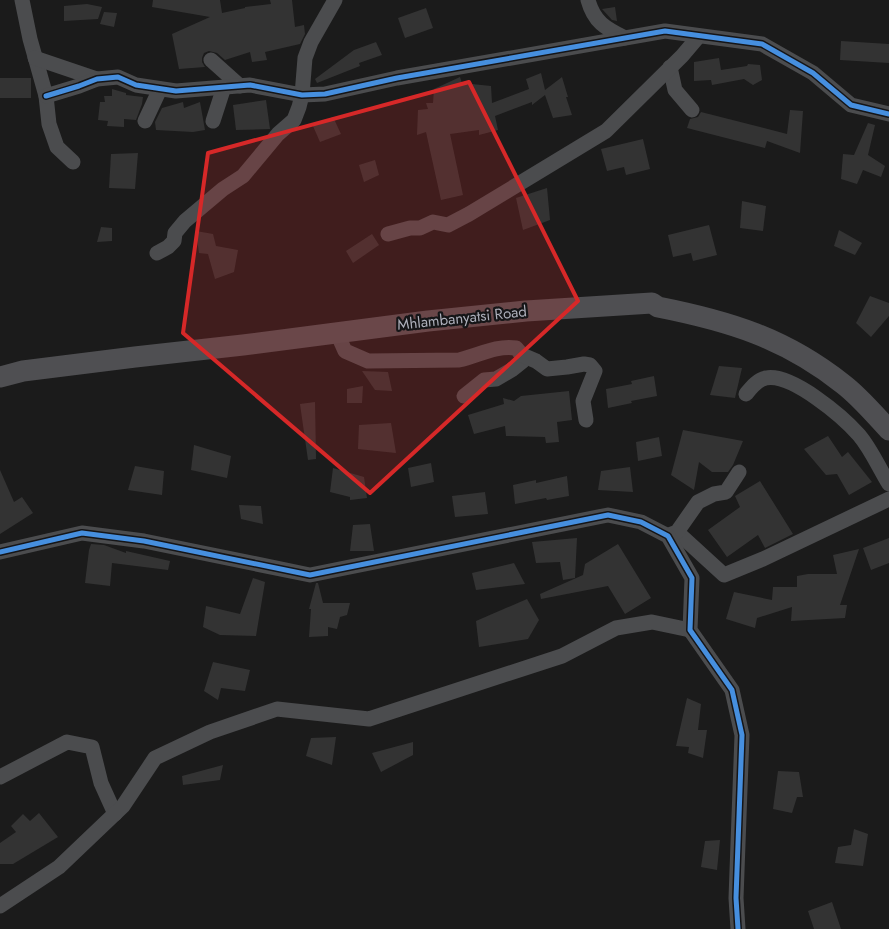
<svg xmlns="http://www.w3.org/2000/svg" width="889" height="929" font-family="Jost,sans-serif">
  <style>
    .building { fill: #333 }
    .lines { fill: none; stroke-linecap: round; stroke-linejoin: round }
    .street { stroke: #4b4c4e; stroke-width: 15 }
    .secondary { stroke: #4f4f52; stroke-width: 21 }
    .cycleway-casing { stroke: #151517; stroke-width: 8 }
    .cycleway { stroke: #468fdf; stroke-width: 5 }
    .marked { fill: #d62828; fill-opacity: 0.2; stroke: #d62828; stroke-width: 4; stroke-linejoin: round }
    .labels { text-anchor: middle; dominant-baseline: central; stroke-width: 4.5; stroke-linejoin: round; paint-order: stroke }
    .street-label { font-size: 15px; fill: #adafba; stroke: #151517 }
  </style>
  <rect width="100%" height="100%" fill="#1b1b1b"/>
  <g class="building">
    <path d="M153,0h67l2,13 23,-5v-1l26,-3 -1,-4h22l3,27 9,-2 1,9 -5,10 -35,8 2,8 -15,2 -2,-10 -25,8 -8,-7 -8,-2 -5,2 -2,5v4l3,5 -26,2 -7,-35 38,-17 -58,-10z"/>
    <path d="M87,4l15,3 -4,12 -34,2v-15z"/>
    <path d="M615,7l2,14 -5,-1 -10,-11z"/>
    <path d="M426,8l7,20 -28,10 -7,-20z"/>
    <path d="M104,12l13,1 -3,14 -14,-3z"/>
    <path d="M841,41l48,3v19l-49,-3z"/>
    <path d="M376,42l6,13 -23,8 1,3 -43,17 -2,-4 39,-29z"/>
    <path d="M719,58l2,12 26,-4 1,-2 12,1 2,15 -9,5 -9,-6 -32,6 -1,-5 -17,1v-19z"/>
    <path d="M541,73l4,17 17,-13 6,20h-2l6,18 -19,3 -8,-23 -13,10v-3l-37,14 3,14 -19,5v-5l-29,4 13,61 -22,5 -15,-68 -9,3 1,-25 10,-1 -2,-6h7l1,-14 26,-12 2,6 29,3 1,17 37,-14 -3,-10z"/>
    <rect x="0" y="78" width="31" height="20"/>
    <path d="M112,89l14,4v2l17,2 -1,7 -6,16 -12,-1v8l-17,-1 1,-5 -10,-1 2,-18h5l-1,-6h8z"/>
    <path d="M266,100l4,29 -34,1 -3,-25z"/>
    <path d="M183,102l1,6 16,-6 5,28 -12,2 -37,-2 -1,-8 7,-14z"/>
    <path d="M790,110l13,1 -3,42 -33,-12 -2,7 -78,-20 3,-9 8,-2 3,-5 86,22z"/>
    <path d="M333,117l8,17 -21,8 -7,-16z"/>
    <path d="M868,123l7,2 -7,30 17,11 -4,11 -18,-7 -6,14 -16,-5 2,-25 11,1z"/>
    <path d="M643,139l7,30 -24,6 -2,-8 -17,4 -6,-22z"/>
    <path d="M138,153l-3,36 -26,-1 2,-34z"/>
    <path d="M375,160l4,15 -15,7 -5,-17z"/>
    <path d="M547,188l3,32 -27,10 -7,-32z"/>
    <path d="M742,201l24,5 -3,25 -23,-3z"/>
    <path d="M709,225l8,30 -24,6 -2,-8 -18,4 -5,-22z"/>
    <path d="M101,227l11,1v13l-15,1z"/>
    <path d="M839,230l23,13 -7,12 -21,-9z"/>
    <path d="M196,231l17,3 3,12 22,4 -4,22 -19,7 -7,-25 -9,-1z"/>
    <path d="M372,234l7,11 -26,18 -7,-12z"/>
    <path d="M870,296l19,7v13l-18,21 -15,-14z"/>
    <path d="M719,366l23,2 -7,30 -25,-3z"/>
    <path d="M362,371l26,1 4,19 -17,-1z"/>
    <path d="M654,376l3,20 -26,5 1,2 -24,5 -2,-19 26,-5 -1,-3z"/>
    <path d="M363,386l-1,17h-15v-14z"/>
    <path d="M569,391l3,29 -15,2 2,20 -13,1 -1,-6 -39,-1 -1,-10 -31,8 -6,-19 36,-11 -1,-6 11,3 7,-5z"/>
    <path d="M315,402l1,57 -8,1 -8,-56z"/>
    <path d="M391,423l5,30 -38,-4 1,-24z"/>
    <path d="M683,430l60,11 -10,24 -5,7h-16l-13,-10 -5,28 -23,-15z"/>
    <path d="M828,436l14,21 6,-5 24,30 -23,13 -12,-21 -11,1 -22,-26z"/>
    <path d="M659,437l3,19 -24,5 -2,-19z"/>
    <path d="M194,445l37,11 -4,22 -36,-8z"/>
    <path d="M431,463l3,19 -23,5 -3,-19z"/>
    <path d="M135,466l29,5 -2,24 -34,-5z"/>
    <path d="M630,467l3,25 -35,-2 3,-19z"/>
    <path d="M333,468l31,9 3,21 -17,2v-3l-20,-5z"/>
    <path d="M0,470l14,32 8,-5 11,16 -33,21z"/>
    <path d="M567,476l2,20 -22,4 -1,-2 -31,6 -2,-19 23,-5v3z"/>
    <path d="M760,481l33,53 -28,14 -7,-13 -31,22 -19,-27 32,-23 -5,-11z"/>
    <path d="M485,492l3,22 -33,3 -3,-21z"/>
    <path d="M239,505l22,1 2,18 -22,-5z"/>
    <path d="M370,524l4,27h-24l3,-26z"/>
    <path d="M577,538l-2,40 -12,2 -3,-18 -24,1 -4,-21z"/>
    <path d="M889,538v25l-18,7 -8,-22z"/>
    <path d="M91,544l13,1 22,8v-2l44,10 -2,9 -56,-7 -2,23 -25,-3 4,-33z"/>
    <path d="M618,544l33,54 -26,16 -17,-28 -67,13 -1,-5 43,-19 2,-11z"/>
    <path d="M859,549l-19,56h7l-2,13 -54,3 1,-14 -35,11 -2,10 -29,-9 8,-27 38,8 1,-13h24v-11l11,-2h29l-4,-19z"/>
    <path d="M514,563l11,21 -49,6 -4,-17z"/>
    <path d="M253,578l12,4 -9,54 -36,-1 -17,-8 3,-21 34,8z"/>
    <path d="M316,583h2l5,20h27l-3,12 -7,2 -3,12 -9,-2v9l-19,1 2,-28h-2z"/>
    <path d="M527,599l12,21 -11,19 -49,8 -3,-26z"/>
    <path d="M213,662l37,8 -5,21 -24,-3 -3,12 -14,-9z"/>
    <path d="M687,698l14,6 -3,26h9l-4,28 -15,-5 1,-6 -13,-1z"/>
    <path d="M336,737l-4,28 -26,-9 5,-18z"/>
    <path d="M413,742v13l-32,17 -9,-19z"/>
    <path d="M223,765l-3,15 -37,5 -1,-9z"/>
    <path d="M778,771l21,1 4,25h-6l-5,16 -19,-4z"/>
    <path d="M39,813l19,24 -45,27h-13v-21l16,-11 -5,-6 12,-12 7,7z"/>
    <path d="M854,829l14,5 -5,32 -28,-3 3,-16 13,-2z"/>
    <path d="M720,840l-3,30 -16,-3 4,-26z"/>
    <path d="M832,902l9,27h-27l-6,-18z"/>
  </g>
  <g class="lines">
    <g class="street">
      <path d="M22,0l8,39 16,57 3,28 8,23 16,15"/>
      <path d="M588,0c6,22 17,28 37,38"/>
      <path d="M35,58l62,21"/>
      <path d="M211,60l29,26"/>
      <path d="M670,67l5,23 17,20"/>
      <path d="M46,96l33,-10 18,-7 21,-2 18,8 40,6 74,-6 52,10 23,-1 72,-16 268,-47 97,13 51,29 38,32 38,9"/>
      <path d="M145,121l15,-32"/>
      <path d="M213,121l11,-34"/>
      <path d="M388,234l22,-6h10l13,-6 15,3 21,-11 137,-83 76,-75 17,-20"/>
      <path d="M157,253l11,-6 6,-6 1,-8 10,-12 38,-32 20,-13 35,-42 16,-14 5,-13 3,-12 3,-37 6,-16 24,-42"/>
      <path d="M337,333l8,18 23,10 91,-1c19,-4 36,-15 57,-12l6,7 1,6 -10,8 -17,10 -12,1 -20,16"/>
      <path d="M522,355l14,6 11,8 20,-2 17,-3 6,1 5,6 -12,30 3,19"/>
      <path d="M746,394c5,-6 12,-15 20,-16 26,-5 77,39 93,57 12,14 20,33 30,49"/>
      <path d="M677,532l47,43 39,-16 126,-60"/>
      <path d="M669,535l8,-3 21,-30 16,-8 12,-2 13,-20"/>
      <path d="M0,552l82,-19 62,8 166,34 298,-60 33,7 27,14 24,42 -2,52 42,60 10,45 -6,163 2,31"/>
      <path d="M0,777l67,-35 25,5 9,36 14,31"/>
      <path d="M0,906l59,-39 64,-61 32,-48 55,-26 67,-23 92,10 193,-63 54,-28 36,-6 38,8"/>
    </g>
    <path class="secondary" d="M0,377l23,-6 112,-14 108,-12 185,-24 98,-10 126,-8 6,4c71,14 127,31 185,77 17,13 31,30 46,46"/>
    <g class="cycleway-casing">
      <g id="cycleway">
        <path d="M46,96l33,-10 18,-7 21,-2 18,8 40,6 74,-6 52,10 23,-1 72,-16 268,-47 97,13 51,29 38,32 38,9"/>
        <path d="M0,552l82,-19 62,8 166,34 298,-60 33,7 27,14 24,42 -2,52 42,60 10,45 -6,163 2,31"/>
      </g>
    </g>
    <use href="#cycleway" class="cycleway"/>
  </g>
  <path class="marked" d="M469,82l109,219 -208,192 -187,-160 25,-180z"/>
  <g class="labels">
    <g class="street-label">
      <text transform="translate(462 318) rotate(-6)">Mhlambanyatsi Road</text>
    </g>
  </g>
</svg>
